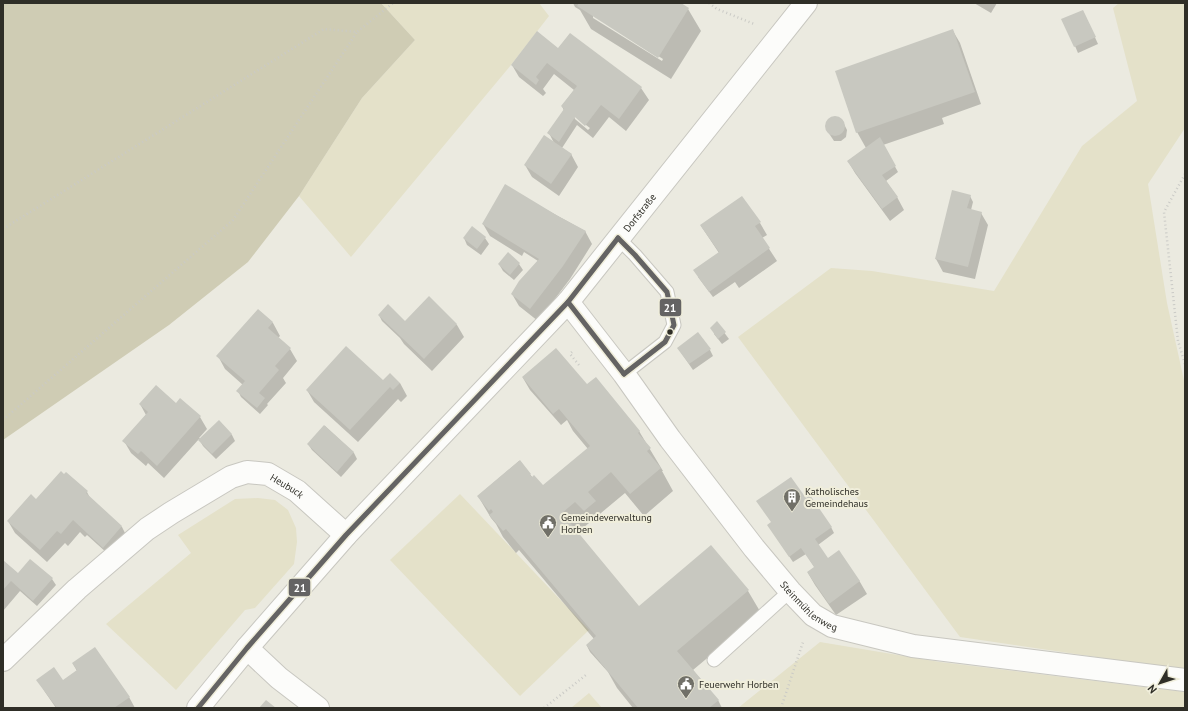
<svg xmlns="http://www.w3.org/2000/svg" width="1188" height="711" font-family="'PT Sans',sans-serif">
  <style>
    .green { fill: #e4e1c9 }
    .forest { fill: #cfccb4 }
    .shadow { fill: #0003; fill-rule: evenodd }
    .building { fill: #c8c8c0 }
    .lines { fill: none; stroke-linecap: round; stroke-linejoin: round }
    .service-casing { stroke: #c8c7c0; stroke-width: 15 }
    .minor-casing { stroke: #c8c7c0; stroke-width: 24 }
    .tertiary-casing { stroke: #c8c7c0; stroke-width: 24 }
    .path { stroke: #cacac6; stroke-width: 2.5; stroke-dasharray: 1 3; stroke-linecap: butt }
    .service { stroke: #fcfcfa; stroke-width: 13 }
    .minor { stroke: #fcfcfa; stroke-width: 22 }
    .tertiary { stroke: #fcfcfa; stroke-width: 22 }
    .bus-1-casing { stroke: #f0eedb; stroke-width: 8 }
    .bus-1 { stroke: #646363; stroke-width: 5 }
    .bus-dot { fill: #2f2e27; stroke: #f0eedb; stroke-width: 1.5 }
    .labels { text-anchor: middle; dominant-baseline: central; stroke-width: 4; stroke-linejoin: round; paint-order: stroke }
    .street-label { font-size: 10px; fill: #2f2e27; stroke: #f0eedb }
    .poi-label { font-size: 10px; fill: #2f2e27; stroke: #f0eedb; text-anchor: start }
    .line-badge { stroke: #f0eedb; stroke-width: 1.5 }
    .badge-label { font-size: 11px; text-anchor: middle; font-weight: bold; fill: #fff }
  </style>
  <rect width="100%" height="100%" fill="#ebeae0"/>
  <g class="green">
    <path d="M381,3h158l10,13 -38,49 -160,192 -52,-61 63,-98 53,-58z"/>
    <path d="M1119,3h66v125l-37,56 19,119 18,82v285l-225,-33 -222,-300 93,-69 41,3 122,20 88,-145 55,-45 -24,-93z"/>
    <path d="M460,494l129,136 -69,66 -130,-136z"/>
    <path d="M258,498l17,2 13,10 8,18 1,14 -3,22 -39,44 -10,2 -69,80 -70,-66 85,-71 -13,-18 57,-36z"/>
    <path d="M820,642l120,20 245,30v16h-447z"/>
    <path d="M589,693l13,15h-31z"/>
  </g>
  <path class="forest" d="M3,3h378l34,37 -53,58 -63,98 -51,66 -79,63 -166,115z"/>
  <g class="shadow">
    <path d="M573,3h107l8,6 13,22 -30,48 -80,-50 -11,-19 -5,-3zM593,15l70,44 -1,2 -69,-43z"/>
    <path d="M974,3h23l-6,10z"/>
    <path d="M1083,11l15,33 -20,9 -3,-7z"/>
    <path d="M953,31l7,12 21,61 -39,14 2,6 -61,21 15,27 -12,9 11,16 7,13 -14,11 -35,-48 -7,-12 18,-13 -9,-16z"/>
    <path d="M558,49l83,39 8,12 -23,31 -17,-14 -16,21 -16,-13 -15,23 9,6 7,13 -19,29 -27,-19 -7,-12 29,-22 -5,-10 15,-22 -2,-5 12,-16 -20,-16 -11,15 3,4 -3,3 -24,-19 -7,-12zM574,116l16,12 -2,2 -13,-11z"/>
    <path d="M835,117l7,3 5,10 -1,7 -5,4h-7l-8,-12 1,-7 5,-4z"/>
    <path d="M970,196l3,6 -2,8 10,3 7,12 -13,54 -32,-7 -7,-13z"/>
    <path d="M538,205l47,26 7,13 -22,35 -32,42 -19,-15 -7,-12 26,-33 -14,-9 -2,4 -32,-20 -7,-12z"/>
    <path d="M760,223l7,12 -5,3 15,23 -38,27 -4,-6 -22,15 -15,-20 21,-24 -18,-27z"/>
    <path d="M464,238h21l4,6 -8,11 -14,-10z"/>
    <path d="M499,264h20l4,6 -9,10 -11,-9z"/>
    <path d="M429,298l28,27 7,12 -32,34 -28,-27 -4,-6 -18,-17 -3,-6 26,7z"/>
    <path d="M258,310l15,13 7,13 -2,2 12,11 7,12 -14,17 3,5 -19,21 1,1 -8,9 -19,-17 -3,-6 5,-6 -18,-16 -7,-13z"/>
    <path d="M717,323l12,16 -7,5 -8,-10z"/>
    <path d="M678,348l32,2 3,6 -20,14z"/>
    <path d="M523,378l63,6 53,47 24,40h-1l11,20 -29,25 -19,-23 -48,40 62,74 72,-60 37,44 13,22 -68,57 25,30 4,8h-89l-16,-20 -9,-16 -18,-20 -3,-6 7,-7 -75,-89 -3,3 -13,-16 -7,-13 -5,-6 -13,-22 41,-35 14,17 10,9 45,-38 -15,-18 -6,-11 -6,5 -31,-35z"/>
    <path d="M383,382l17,1 7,13 -6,6 -3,-3 -40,43 -44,-40 -7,-12z"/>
    <path d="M140,404h36l24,13 7,12 -8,9 2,1 18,-18 13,14 3,6 -19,18 -13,-13 -4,-7 -35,39 -16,-15 -2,3 -15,-13 -7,-12 22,-26z"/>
    <path d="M325,426l29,27 3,6 -16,18 -29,-27 -4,-6z"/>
    <path d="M87,492l4,8 31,27 3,6 -18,20 -20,-18 -2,2 -5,-5 -12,14 -3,-3 -18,19 -32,-29 -7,-12 28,-21z"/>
    <path d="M806,499l25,28 3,6 -16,12 9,14 11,-7 22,30 7,12 -31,21 -21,-30 -7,-12 7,-5 -9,-14 -13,8 -21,-31z"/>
    <path d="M3,561l15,13 34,5 4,6 -19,21 -17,-15 -17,20z"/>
    <path d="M73,664l56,33 6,11h-79l-11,-16 -7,-12 25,1 14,-10z"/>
  </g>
  <g class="building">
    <path d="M579,3h102l8,5 -31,50 -81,-52z"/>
    <path d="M1083,10l13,27 -22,10 -13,-28z"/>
    <path d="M953,29l22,63 -119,41 -21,-62z"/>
    <path d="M537,31l21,17 12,-15 72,54 -23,32 -18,-14 -16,21 -10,-9 -16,25 -12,-9 17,-24 -3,-3 16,-20 -30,-23 -11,14 3,3 -3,5 -25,-20z"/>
    <circle cx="835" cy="126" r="10"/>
    <path d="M544,135l28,19 -21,30 -27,-19z"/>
    <path d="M880,137l16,29 -14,9 16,22 -16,12 -35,-48z"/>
    <path d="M505,184l53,32 28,15 -23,35 -33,43 -19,-15 8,-13 20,-22 -57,-35z"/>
    <path d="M952,190l19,5 -4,13 15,4 -14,55 -33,-8z"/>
    <path d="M742,196l19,26 -6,4 15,22 -61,44 -16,-22 26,-18 -19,-27z"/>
    <path d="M472,226l14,11 -9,12 -14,-11z"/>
    <path d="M508,252l12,11 -10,12 -12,-11z"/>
    <path d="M429,296l28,28 -33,35 -46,-44 10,-11 17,17z"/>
    <path d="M258,309l15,13 -5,6 23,20 -16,18 4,4 -20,23 6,5 -8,10 -21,-17 9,-10 -29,-25z"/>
    <path d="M717,321l9,11 -8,7 -8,-11z"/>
    <path d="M698,332l13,17 -22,15 -12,-16z"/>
    <path d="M346,346l37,34 7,-7 10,10 -7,7 -3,-3 -40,43 -44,-40z"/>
    <path d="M556,348l31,36 9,-7 44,54 -2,2 13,15 -4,3 14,17 -31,26 -19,-22 -23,20 8,9 -12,10 -9,-9 -13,11 77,93 72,-61 38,45 -72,61 42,49 -10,8h-71l-52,-63 10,-9 -90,-107 -3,2 -14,-16 4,-3 -2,-3 -2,2 -12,-15 43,-36 11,14 -1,1 2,2 2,-2 9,10 47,-39 -31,-37 -6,5 -31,-37z"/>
    <path d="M156,385l20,18 4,-5 21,18 -44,50 -16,-15 -3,3 -16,-13 26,-29 -9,-8z"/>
    <path d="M219,420l13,14 -20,20 -14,-14z"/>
    <path d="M324,425l30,27 -17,20 -30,-28z"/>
    <path d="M61,471l3,3 2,-2 22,19 -2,2 36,33 -19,22 -30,-28 -12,14 -4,-3 -17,19 -33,-29 24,-27 5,5z"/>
    <path d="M791,477l15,21 4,-3 22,32 -17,12 13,19 11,-8 21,31 -31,23 -22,-32 7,-5 -13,-19 -12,9 -22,-32 4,-3 -15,-21z"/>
    <path d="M30,559l23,19 -20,23 -22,-20 -8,9v-30l15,13z"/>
    <path d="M95,647l35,50 -16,11h-57l-21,-28 18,-13 9,13 14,-10 -5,-7z"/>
    <path d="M266,700l10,8h-17z"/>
  </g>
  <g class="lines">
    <g class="service-casing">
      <g id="service">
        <path d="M618,238l17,17 32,37 7,33 -9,17 -41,32"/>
        <path d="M714,660l76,-69"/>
      </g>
    </g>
    <g class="minor-casing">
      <g id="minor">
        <path id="s1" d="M568,302l56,72 46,65 84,109 36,43 23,24 19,11 81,20 272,34"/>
        <path d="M247,648l32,30 39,30"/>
        <path id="s2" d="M3,660l74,-71 70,-60 24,-16 60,-36 16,-5 21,2 29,17 49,44"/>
      </g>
    </g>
    <g class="tertiary-casing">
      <g id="tertiary">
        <path id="s3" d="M198,708l49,-60 99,-113 222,-233 238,-299"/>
      </g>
    </g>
    <g class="path">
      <path d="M709,3l8,6 37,15"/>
      <path d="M1185,174l-21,38 14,129 7,23"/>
      <path d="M3,229l321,-200 33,3 36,-29"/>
      <path d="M572,352l-2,2 9,11"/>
      <path d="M3,420l230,-200 124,-188"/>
      <path d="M544,708l42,-33"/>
      <path d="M781,708l22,-66"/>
    </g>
    <use href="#service" class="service"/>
    <use href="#minor" class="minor"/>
    <use href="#tertiary" class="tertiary"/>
    <g class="bus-1-casing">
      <g id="bus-1">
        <path d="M618,238l17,17 32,37 7,33 -9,17 -41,32"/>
        <path d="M568,302l56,72"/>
        <path d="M198,708l49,-60 99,-113 222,-233 50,-64"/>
      </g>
    </g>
    <use href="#bus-1" class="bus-1"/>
  </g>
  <defs>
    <g id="building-pin" transform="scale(0.9)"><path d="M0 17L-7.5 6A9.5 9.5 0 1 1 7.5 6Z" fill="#717068" stroke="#f0eedb"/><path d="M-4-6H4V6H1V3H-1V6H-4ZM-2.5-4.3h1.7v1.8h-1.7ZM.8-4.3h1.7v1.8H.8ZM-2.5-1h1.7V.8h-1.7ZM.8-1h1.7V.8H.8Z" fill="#fff"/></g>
    <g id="civic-pin" transform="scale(0.9)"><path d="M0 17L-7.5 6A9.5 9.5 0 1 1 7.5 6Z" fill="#717068" stroke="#f0eedb"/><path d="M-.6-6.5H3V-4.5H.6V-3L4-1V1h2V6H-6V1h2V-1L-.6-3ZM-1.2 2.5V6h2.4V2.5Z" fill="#fff"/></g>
  </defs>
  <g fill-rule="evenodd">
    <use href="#building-pin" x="792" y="497"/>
    <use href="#civic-pin" x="548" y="523"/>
    <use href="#civic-pin" x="686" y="684"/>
  </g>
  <circle class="bus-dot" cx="670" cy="332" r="3.5"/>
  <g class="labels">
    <g class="street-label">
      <text stroke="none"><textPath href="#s3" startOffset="664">Dorfstraße</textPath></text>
      <text stroke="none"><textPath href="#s2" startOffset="354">Heubuck</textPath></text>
      <text stroke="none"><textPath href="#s1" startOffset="389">Steinmühlenweg</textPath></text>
    </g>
    <g class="poi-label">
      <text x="805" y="491">Katholisches<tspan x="805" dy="12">Gemeindehaus</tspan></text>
      <text x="561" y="517">Gemeindeverwaltung<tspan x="561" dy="12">Horben</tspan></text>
      <text x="699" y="684">Feuerwehr Horben</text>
    </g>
  </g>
  <g class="line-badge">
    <rect x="659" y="298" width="23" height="19" rx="4" fill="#646363"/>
    <rect x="288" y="578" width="23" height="19" rx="4" fill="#646363"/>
  </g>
  <g class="badge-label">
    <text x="670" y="312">21</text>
    <text x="300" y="592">21</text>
  </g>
  <rect width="1188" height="711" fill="none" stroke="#2f2e27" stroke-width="8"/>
  <g transform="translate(1160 683) rotate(231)" stroke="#f0eedb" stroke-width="3" paint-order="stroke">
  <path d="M0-3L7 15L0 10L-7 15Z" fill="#2f2e27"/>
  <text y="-6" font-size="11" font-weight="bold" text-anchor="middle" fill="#2f2e27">N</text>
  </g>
</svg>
